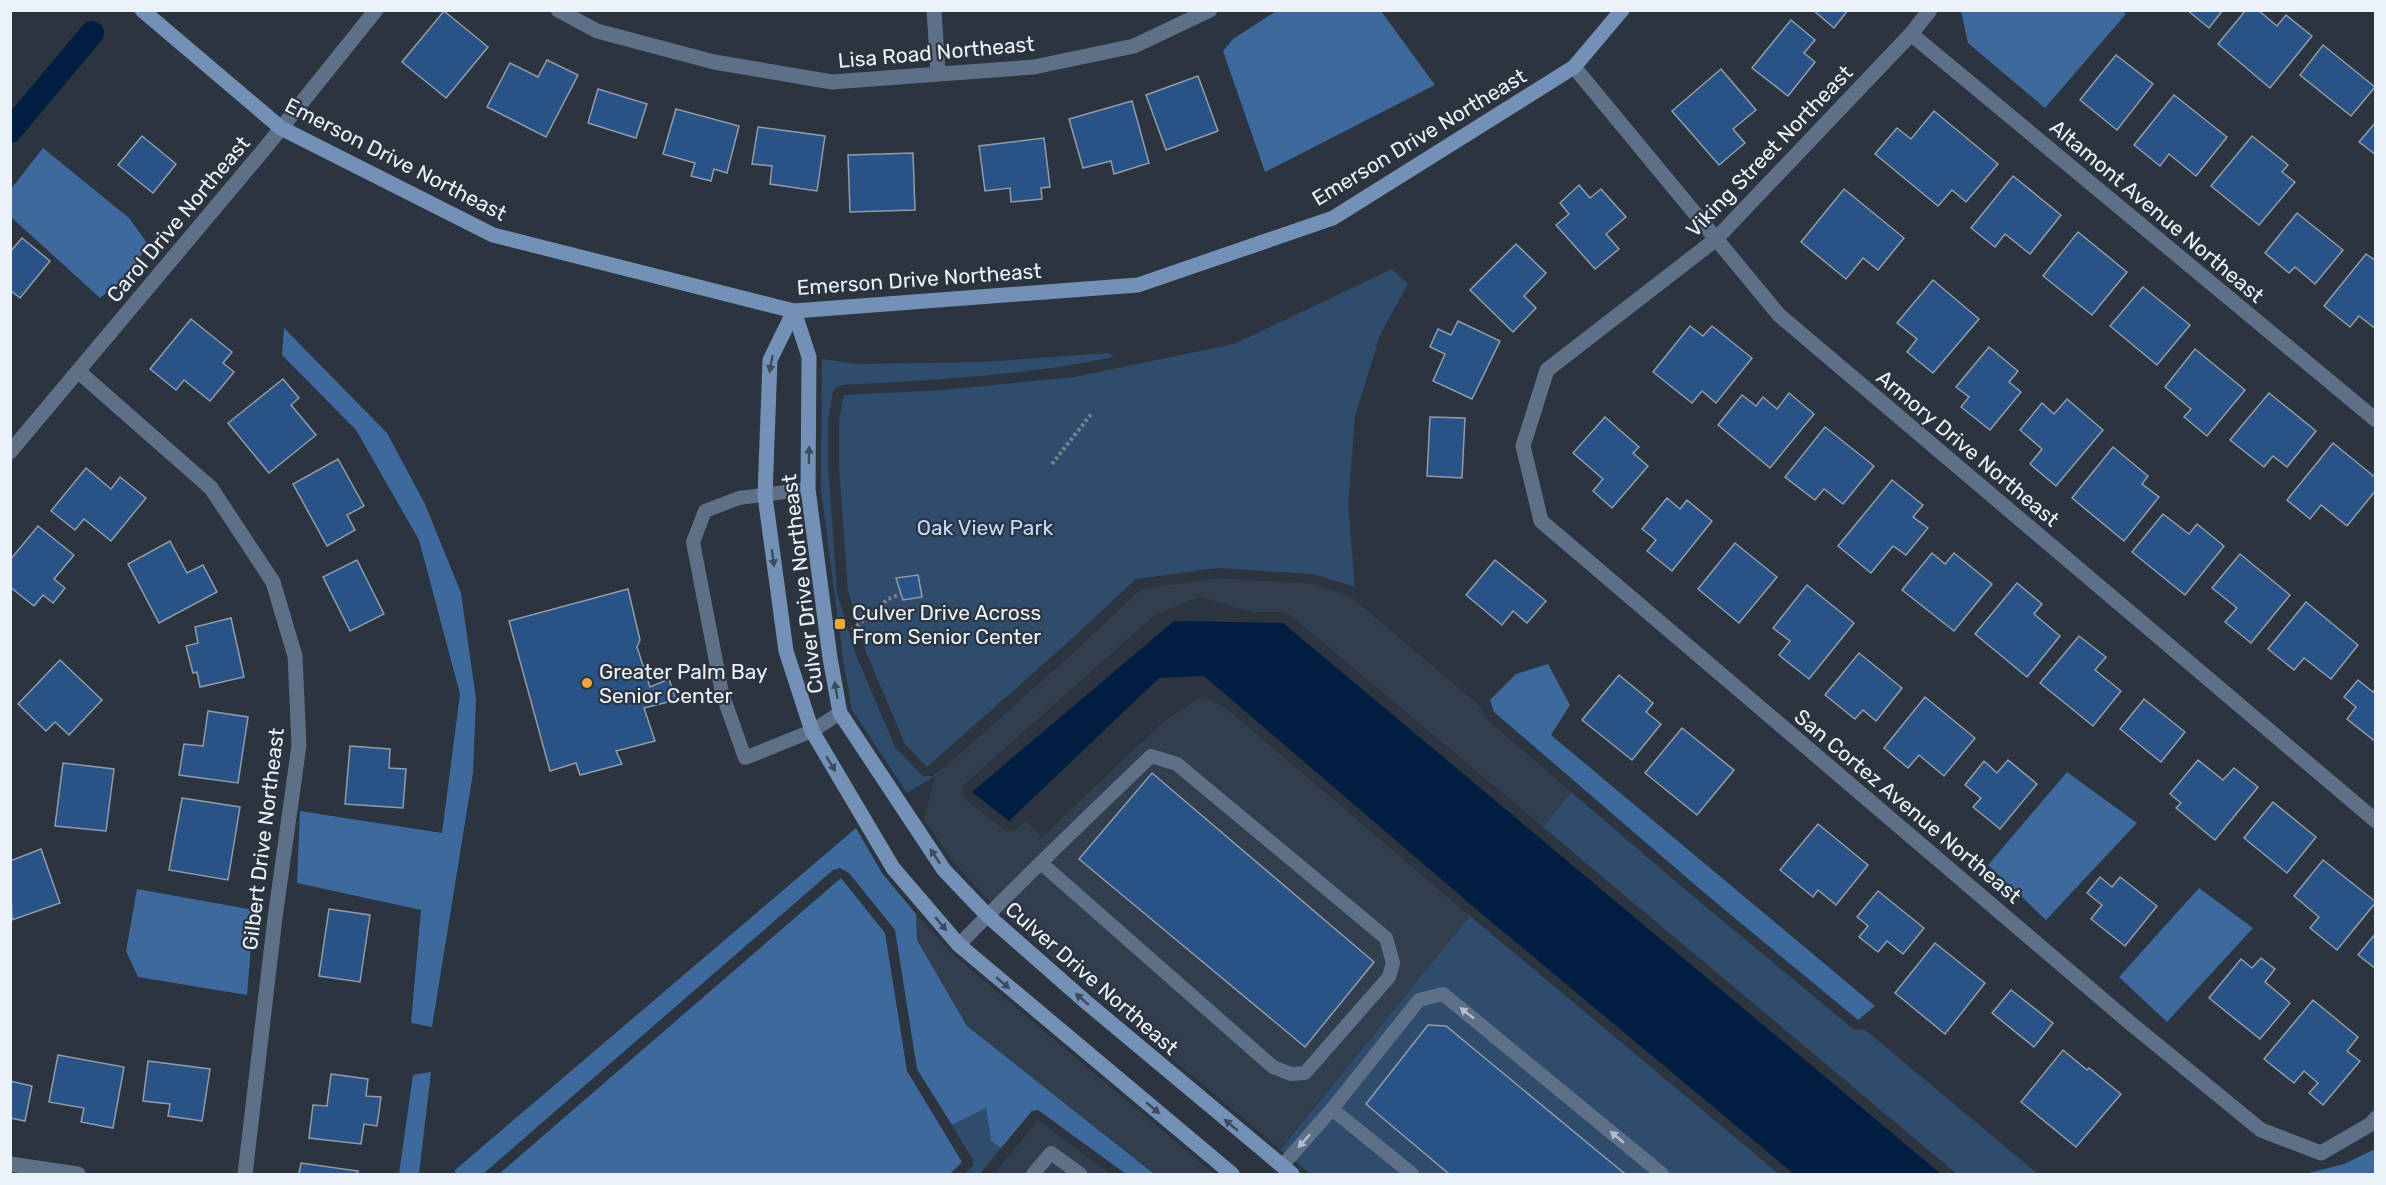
<svg xmlns="http://www.w3.org/2000/svg" width="2386" height="1185" font-family="Rubik,sans-serif">
  <style>
    .built { fill: #313e4e }
    .green { fill: #304c6d }
    .forest { fill: #3d699d }
    .water { fill: #001e42 }
    .lines { fill: none; stroke-linecap: round; stroke-linejoin: round }
    .canal { stroke: #001e42; stroke-width: 24 }
    .building { fill: #295386; stroke: #919caa; stroke-width: 1.5 }
    .path { stroke: #79818b; stroke-width: 4; stroke-dasharray: 3 3; stroke-linecap: butt }
    .lane { stroke: #5d7088; stroke-width: 14 }
    .street { stroke: #5d7088; stroke-width: 15 }
    .secondary { stroke: #7391b7; stroke-width: 15 }
    .oneway { fill: #3d4b5d }
    .oneway2 { fill: #b3becc }
    .poi-dot { fill: #eda83b; stroke: #2b343f; stroke-width: 2 }
    .labels { text-anchor: middle; dominant-baseline: central; stroke-width: 4.5; stroke-linejoin: round; paint-order: stroke }
    .street-label { font-size: 21px; fill: #ecf2f9; stroke: #2b343f }
    .park-label { font-size: 21px; fill: #c2dbfb; stroke: #2b343f }
    .poi-label { font-size: 21px; fill: #ecf2f9; stroke: #2b343f; text-anchor: start }
  </style>
  <rect width="100%" height="100%" fill="#2b343f"/>
  <g class="built">
    <path d="M1219,578l94,6 37,12 130,110 7,13 84,73 -28,35 -253,-212 -8,-3h-30l-52,-15 -44,17 -191,170 -3,5v6l4,5 40,31 9,-1 11,-9 16,16 121,-115 40,-26 23,12 244,208 -190,233 -187,-156 -98,-86 -41,-44 -30,-44 11,-43 139,-124 67,-63z"/>
    <path d="M916,914l34,38 264,222h-60l-187,-148 -50,-86z"/>
    <path d="M1038,1120l72,54h-116z"/>
  </g>
  <g class="green">
    <path d="M1392,269l16,15 -28,51 -25,81 -7,89 7,82 -41,-13 -97,-6 -81,11 -70,65 -139,123 -22,-23 -39,-92 -18,-61 -9,-125v-45l5,-26 99,-5 131,-13 160,-33z"/>
    <path d="M1108,353l6,4c-89,19 -181,23 -272,28l-6,2 -3,5 -5,28v45l9,128 19,62 39,92 28,29h10l12,-10 -10,10 -28,17 -55,-83 -9,-52 -22,-169 1,-130 35,5 126,-2z"/>
    <path d="M1571,792l123,105 158,131 7,2 5,-1 174,145h-81l-414,-347z"/>
    <path d="M1470,916l309,258h-468l-31,-24z"/>
    <path d="M986,1108l5,33 10,7 -21,26h-15l8,-8v-6l-21,-35z"/>
  </g>
  <g class="forest">
    <path d="M1278,10l103,1 54,74 -170,87 -42,-121 10,-12z"/>
    <path d="M2122,10l4,4 -81,94 -77,-65 -7,-32z"/>
    <path d="M43,148l86,70 19,26 -19,31 -29,23 -89,-81v-28z"/>
    <path d="M284,328l103,105 38,71 36,89 15,106 -3,74 -41,254 -21,-4 10,-113 -124,-27 3,-72 142,22 18,-139 -41,-154 -63,-110 -74,-75z"/>
    <path d="M1548,664l22,41 -19,30 324,271 -17,14 -157,-130 -207,-178 -4,-12 26,-26z"/>
    <path d="M2067,772l70,51 -91,97 -58,-55z"/>
    <path d="M856,828l26,45 34,41 1,26 50,86 187,148h-28l-88,-64 -6,1 -31,37 -10,-7 -5,-33 -34,17 -35,-56 -22,-139 -46,-57 -9,-5 -7,2 -350,304h-28v-4z"/>
    <path d="M841,878l44,55 22,138 55,91 -12,12h-451z"/>
    <path d="M2199,888l54,40 -86,94 -48,-45z"/>
    <path d="M137,889l117,21 -7,85 -109,-18 -12,-26z"/>
    <path d="M431,1072l-12,102h-20l14,-99z"/>
    <path d="M2375,1149v25h-70l39,-10z"/>
  </g>
  <path class="water" d="M1174,621l109,2 658,551h-147l-325,-271 -265,-227 -45,2 -150,143 -37,-29z"/>
  <g class="lines">
    <path class="canal" d="M10,131l82,-98"/>
  </g>
  <g class="building">
    <path d="M1813,10h35l-14,18z"/>
    <path d="M2187,10h36l-14,18z"/>
    <path d="M2246,10h12l19,16 9,-11 26,21 -42,52 -52,-44z"/>
    <path d="M444,11l44,36 -42,51 -44,-36z"/>
    <path d="M1791,20l24,20 -11,13 11,9 -27,34 -36,-28z"/>
    <path d="M2323,45l52,42 -24,29 -51,-41z"/>
    <path d="M2116,55l37,29 -36,46 -37,-30z"/>
    <path d="M547,60l31,15 -32,62 -59,-30 23,-44 28,14z"/>
    <path d="M1721,69l35,41 -23,19 12,14 -26,22 -47,-54z"/>
    <path d="M1198,76l20,55 -52,19 -20,-55z"/>
    <path d="M598,89l49,15 -11,34 -48,-15z"/>
    <path d="M2174,95l53,42 -31,39 -27,-22 -9,12 -26,-21z"/>
    <path d="M1132,101l17,62 -35,11 -3,-13 -28,7 -14,-49z"/>
    <path d="M676,109l63,17 -12,47 -13,-4 -3,12 -20,-5 4,-13 -32,-9z"/>
    <path d="M1934,111l64,53 -32,38 -14,-12 -14,16 -63,-52 22,-26 14,11z"/>
    <path d="M2376,122v33l-17,-13z"/>
    <path d="M758,127l67,9 -8,55 -47,-7 2,-18 -20,-2z"/>
    <path d="M142,136l34,28 -23,29 -35,-28z"/>
    <path d="M2252,136l36,29 -6,7 13,10 -36,43 -48,-39z"/>
    <path d="M1044,138l6,49 -9,1 1,11 -31,3 -1,-14 -25,3 -6,-45z"/>
    <path d="M913,153l2,57 -65,2 -2,-57z"/>
    <path d="M2013,176l48,39 -31,39 -25,-20 -10,13 -24,-19z"/>
    <path d="M1579,185l11,13 11,-9 25,28 -20,17 13,15 -24,20 -39,-44 13,-11 -9,-11z"/>
    <path d="M1844,189l60,49 -26,32 -15,-12 -17,21 -45,-37z"/>
    <path d="M2297,213l46,37 -28,34 -20,-17 -6,6 -24,-20z"/>
    <path d="M2078,232l49,40 -35,43 -49,-39z"/>
    <path d="M22,238l28,23 -30,37 -10,-8v-38z"/>
    <path d="M1516,244l30,29 -22,23 12,12 -23,24 -43,-42z"/>
    <path d="M2366,254l10,7v68l-17,-13 -9,11 -26,-21z"/>
    <path d="M1933,280l46,39 -46,54 -26,-21 10,-13 -20,-16z"/>
    <path d="M2143,287l47,38 -33,40 -47,-39z"/>
    <path d="M191,319l41,33 -9,11 11,9 -24,29 -26,-21 -8,10 -26,-21z"/>
    <path d="M1458,321l42,20 -28,58 -39,-18 12,-27 -15,-7 8,-18 13,6z"/>
    <path d="M1690,326l13,10 9,-10 40,32 -36,45 -14,-12 -10,12 -39,-31z"/>
    <path d="M1989,347l29,24 -9,11 12,10 -31,38 -29,-23 8,-10 -13,-10z"/>
    <path d="M2195,349l50,41 -38,46 -23,-19 7,-8 -26,-22z"/>
    <path d="M283,379l16,19 -8,7 25,30 -47,38 -41,-50z"/>
    <path d="M1789,393l25,21 -44,54 -52,-43 24,-30 14,11 7,-9 14,12z"/>
    <path d="M2269,393l47,38 -29,36 -14,-11 -9,11 -34,-27z"/>
    <path d="M2067,399l36,31 -47,56 -26,-22 12,-15 -22,-19 22,-27 12,11z"/>
    <path d="M1430,417l35,1 -3,60 -35,-2z"/>
    <path d="M1605,417l34,30 -6,6 15,13 -36,42 -19,-17 10,-12 -30,-26z"/>
    <path d="M1825,427l49,39 -31,38 -19,-15 -9,11 -30,-23z"/>
    <path d="M2333,443l43,35v12l-29,36 -26,-21 -11,14 -23,-19z"/>
    <path d="M2113,447l35,29 -6,8 17,13 -35,44 -52,-43z"/>
    <path d="M338,459l26,47 -17,9 8,15 -28,16 -34,-62z"/>
    <path d="M86,468l25,21 9,-12 26,21 -35,43 -27,-22 -9,11 -24,-19z"/>
    <path d="M1892,480l31,25 -10,12 15,11 -22,27 -13,-9 -22,27 -33,-27z"/>
    <path d="M1667,498l13,11 7,-9 25,21 -40,50 -25,-20 9,-11 -14,-11z"/>
    <path d="M2163,514l26,20 8,-10 27,22 -39,49 -53,-43z"/>
    <path d="M38,526l36,29 -20,24 11,9 -12,15 -10,-8 -9,11 -24,-19v-27z"/>
    <path d="M170,541l17,32 16,-8 14,27 -58,31 -31,-59z"/>
    <path d="M1735,543l42,34 -38,46 -41,-34z"/>
    <path d="M1932,553l13,11 9,-11 38,31 -38,47 -52,-41z"/>
    <path d="M2240,554l50,41 -39,48 -26,-21 12,-14 -25,-20z"/>
    <path d="M357,560l27,54 -34,17 -27,-54z"/>
    <path d="M1495,560l51,41 -19,22 -14,-12 -11,14 -36,-30z"/>
    <path d="M918,575l4,22 -19,3 -7,-22z"/>
    <path d="M2017,583l25,21 -8,10 26,22 -33,41 -52,-43z"/>
    <path d="M1807,585l47,38 -45,56 -30,-24 11,-14 -17,-13z"/>
    <path d="M628,589l12,51 -3,7 13,40 19,-8 7,21 -32,8 11,33 -39,10 6,13 -42,11 -4,-12 -26,8 -41,-150z"/>
    <path d="M2306,602l52,43 -27,34 -27,-21 -10,12 -26,-21z"/>
    <path d="M231,618l13,59 -44,10 -3,-15 -4,1 -7,-27 12,-3 -3,-16z"/>
    <path d="M2079,636l27,21 -11,13 26,21 -28,35 -53,-43z"/>
    <path d="M1859,653l43,35 -26,33 -13,-11 -8,9 -30,-24z"/>
    <path d="M60,660l42,40 -33,35 -14,-13 -9,9 -28,-27z"/>
    <path d="M1619,675l34,28 -7,9 15,12 -29,36 -50,-40z"/>
    <path d="M2358,680l15,12 3,-3v53l-29,-23 9,-12 -12,-10z"/>
    <path d="M1925,697l50,41 -31,38 -25,-21 -11,13 -24,-20z"/>
    <path d="M2144,699l41,33 -24,30 -41,-33z"/>
    <path d="M208,711l40,6 -10,66 -59,-8 5,-31 19,2z"/>
    <path d="M1682,728l52,42 -37,45 -52,-42z"/>
    <path d="M350,746l40,3 -1,19 17,1 -3,39 -58,-4z"/>
    <path d="M2008,760l29,24 -37,45 -27,-22 8,-9 -16,-13 19,-24 13,12z"/>
    <path d="M2198,760l25,20 11,-12 24,19 -43,53 -39,-32 5,-5 -11,-9z"/>
    <path d="M63,763l51,6 -8,62 -51,-5z"/>
    <path d="M1152,773l222,189 -69,85 -226,-188z"/>
    <path d="M182,798l58,9 -12,73 -59,-10z"/>
    <path d="M2273,802l43,35 -29,36 -43,-35z"/>
    <path d="M1818,824l50,41 -32,40 -18,-15 -5,7 -33,-27z"/>
    <path d="M41,849l19,54 -48,17 -2,-59z"/>
    <path d="M2323,860l53,42 -39,48 -27,-22 9,-11 -25,-21z"/>
    <path d="M2100,877l12,10 8,-10 37,29 -32,40 -34,-27 11,-14 -15,-12z"/>
    <path d="M1878,891l46,37 -21,26 -16,-13 -9,11 -19,-15 9,-11 -11,-9z"/>
    <path d="M329,909l41,6 -10,67 -41,-6z"/>
    <path d="M2376,933v36l-18,-14z"/>
    <path d="M1935,943l50,40 -40,51 -50,-41z"/>
    <path d="M2261,958l14,11 -10,13 25,21 -30,36 -51,-41 32,-39 11,9z"/>
    <path d="M2011,990l42,33 -19,24 -42,-34z"/>
    <path d="M2313,1000l45,37 -11,14 13,10 -37,44 -14,-12 9,-10 -14,-12 -10,12 -30,-24z"/>
    <path d="M1428,1025l18,1 179,148h-176l-83,-70z"/>
    <path d="M2063,1050l24,20 2,-2 32,26 -45,53 -55,-45z"/>
    <path d="M58,1055l66,12 -11,61 -32,-6 3,-14 -35,-6z"/>
    <path d="M148,1061l62,8 -8,52 -34,-5 2,-12 -27,-3z"/>
    <path d="M331,1074l37,5 -2,17 15,1 -4,29 -13,-2 -3,20 -52,-6 4,-33 14,1z"/>
    <path d="M10,1081l22,5 -7,35 -15,-3z"/>
    <path d="M301,1163l57,8 -1,3h-58z"/>
  </g>
  <g class="lines">
    <g class="path">
      <path d="M1052,464l40,-51"/>
      <path d="M852,630l36,-31 13,-5"/>
    </g>
    <g class="lane">
      <path d="M808,489l-69,9 -34,13 -12,31 29,151 23,65 67,-27 28,-18"/>
      <path d="M959,945c62,-65 127,-126 192,-189l26,8 209,174 7,25 -4,14 -84,96 -14,1 -18,-7 -232,-204"/>
      <path d="M1332,1109l80,65"/>
      <path d="M1282,1166l50,-57 87,-109 24,-6 219,180"/>
      <path d="M1033,1174l18,-21 29,21"/>
    </g>
    <g class="street">
      <path d="M558,10l39,21 117,31 118,20 202,-15 100,-21 76,-36"/>
      <path d="M934,10l4,63"/>
      <path d="M1930,10l-19,24 -196,206 -168,130 -24,76 18,75 588,501 132,108 60,23 50,-29 5,-6"/>
      <path d="M1911,34l465,386"/>
      <path d="M1574,67l205,248 597,506"/>
      <path d="M79,372l132,116 62,94 22,74 4,89 -24,173 -30,256"/>
      <path d="M10,452l256,-305 110,-137"/>
      <path d="M10,1164l68,10"/>
    </g>
    <g class="secondary">
      <path d="M142,10l139,118 212,107 301,76 344,-26 195,-67 241,-151 48,-57"/>
      <path d="M794,311l15,46 -1,132 22,169 10,55 104,157 43,45 99,87 206,172"/>
      <path d="M794,311l-24,49 -5,136 21,155 26,80 81,137 66,77 273,229"/>
    </g>
  </g>
  <defs><path id="oneway-solid" d="M-6-.8H1V-3.2L6.5 0L1 3.2V.8H-6Z" transform="scale(1.5)"/></defs>
  <g class="oneway">
    <use href="#oneway-solid" transform="translate(771 364) rotate(100)"/>
    <use href="#oneway-solid" transform="translate(809 455) rotate(-89)"/>
    <use href="#oneway-solid" transform="translate(773 558) rotate(82)"/>
    <use href="#oneway-solid" transform="translate(836 690) rotate(-100)"/>
    <use href="#oneway-solid" transform="translate(831 764) rotate(59)"/>
    <use href="#oneway-solid" transform="translate(935 856) rotate(-124)"/>
    <use href="#oneway-solid" transform="translate(941 924) rotate(50)"/>
    <use href="#oneway-solid" transform="translate(1003 983) rotate(40)"/>
    <use href="#oneway-solid" transform="translate(1082 999) rotate(-139)"/>
    <use href="#oneway-solid" transform="translate(1153 1108) rotate(40)"/>
    <use href="#oneway-solid" transform="translate(1231 1125) rotate(-140)"/>
  </g>
  <g class="oneway2">
    <use href="#oneway-solid" transform="translate(1467 1013) rotate(-142)"/>
    <use href="#oneway-solid" transform="translate(1617 1137) rotate(-140)"/>
    <use href="#oneway-solid" transform="translate(1304 1141) rotate(132)"/>
  </g>
  <g class="poi-dot">
    <rect x="834" y="618" width="12" height="12" rx="3"/>
    <circle cx="587" cy="683" r="6"/>
  </g>
  <g class="labels">
    <g class="street-label">
      <text transform="translate(936 52) rotate(-5)">Lisa Road Northeast</text>
      <text transform="translate(1419 137) rotate(-31)">Emerson Drive Northeast</text>
      <text transform="translate(1769 151) rotate(-46)">Viking Street Northeast</text>
      <text transform="translate(396 159) rotate(27)">Emerson Drive Northeast</text>
      <text transform="translate(2157 211) rotate(40)">Altamont Avenue Northeast</text>
      <text transform="translate(178 219) rotate(-50)">Carol Drive Northeast</text>
      <text transform="translate(919 279) rotate(-4)">Emerson Drive Northeast</text>
      <text transform="translate(1968 448) rotate(40)">Armory Drive Northeast</text>
      <text transform="translate(802 584) rotate(-97)">Culver Drive Northeast</text>
      <text transform="translate(1908 806) rotate(40)">San Cortez Avenue Northeast</text>
      <text transform="translate(263 839) rotate(-83)">Gilbert Drive Northeast</text>
      <text transform="translate(1092 978) rotate(41)">Culver Drive Northeast</text>
    </g>
    <g class="park-label">
      <text x="985" y="527">Oak View Park</text>
    </g>
    <g class="poi-label">
      <text x="852" y="612">Culver Drive Across<tspan x="852" dy="24">From Senior Center</tspan></text>
      <text x="599" y="671">Greater Palm Bay<tspan x="599" dy="24">Senior Center</tspan></text>
    </g>
  </g>
  <rect width="2386" height="1185" fill="none" stroke="#ecf2f9" stroke-width="24"/>
</svg>
